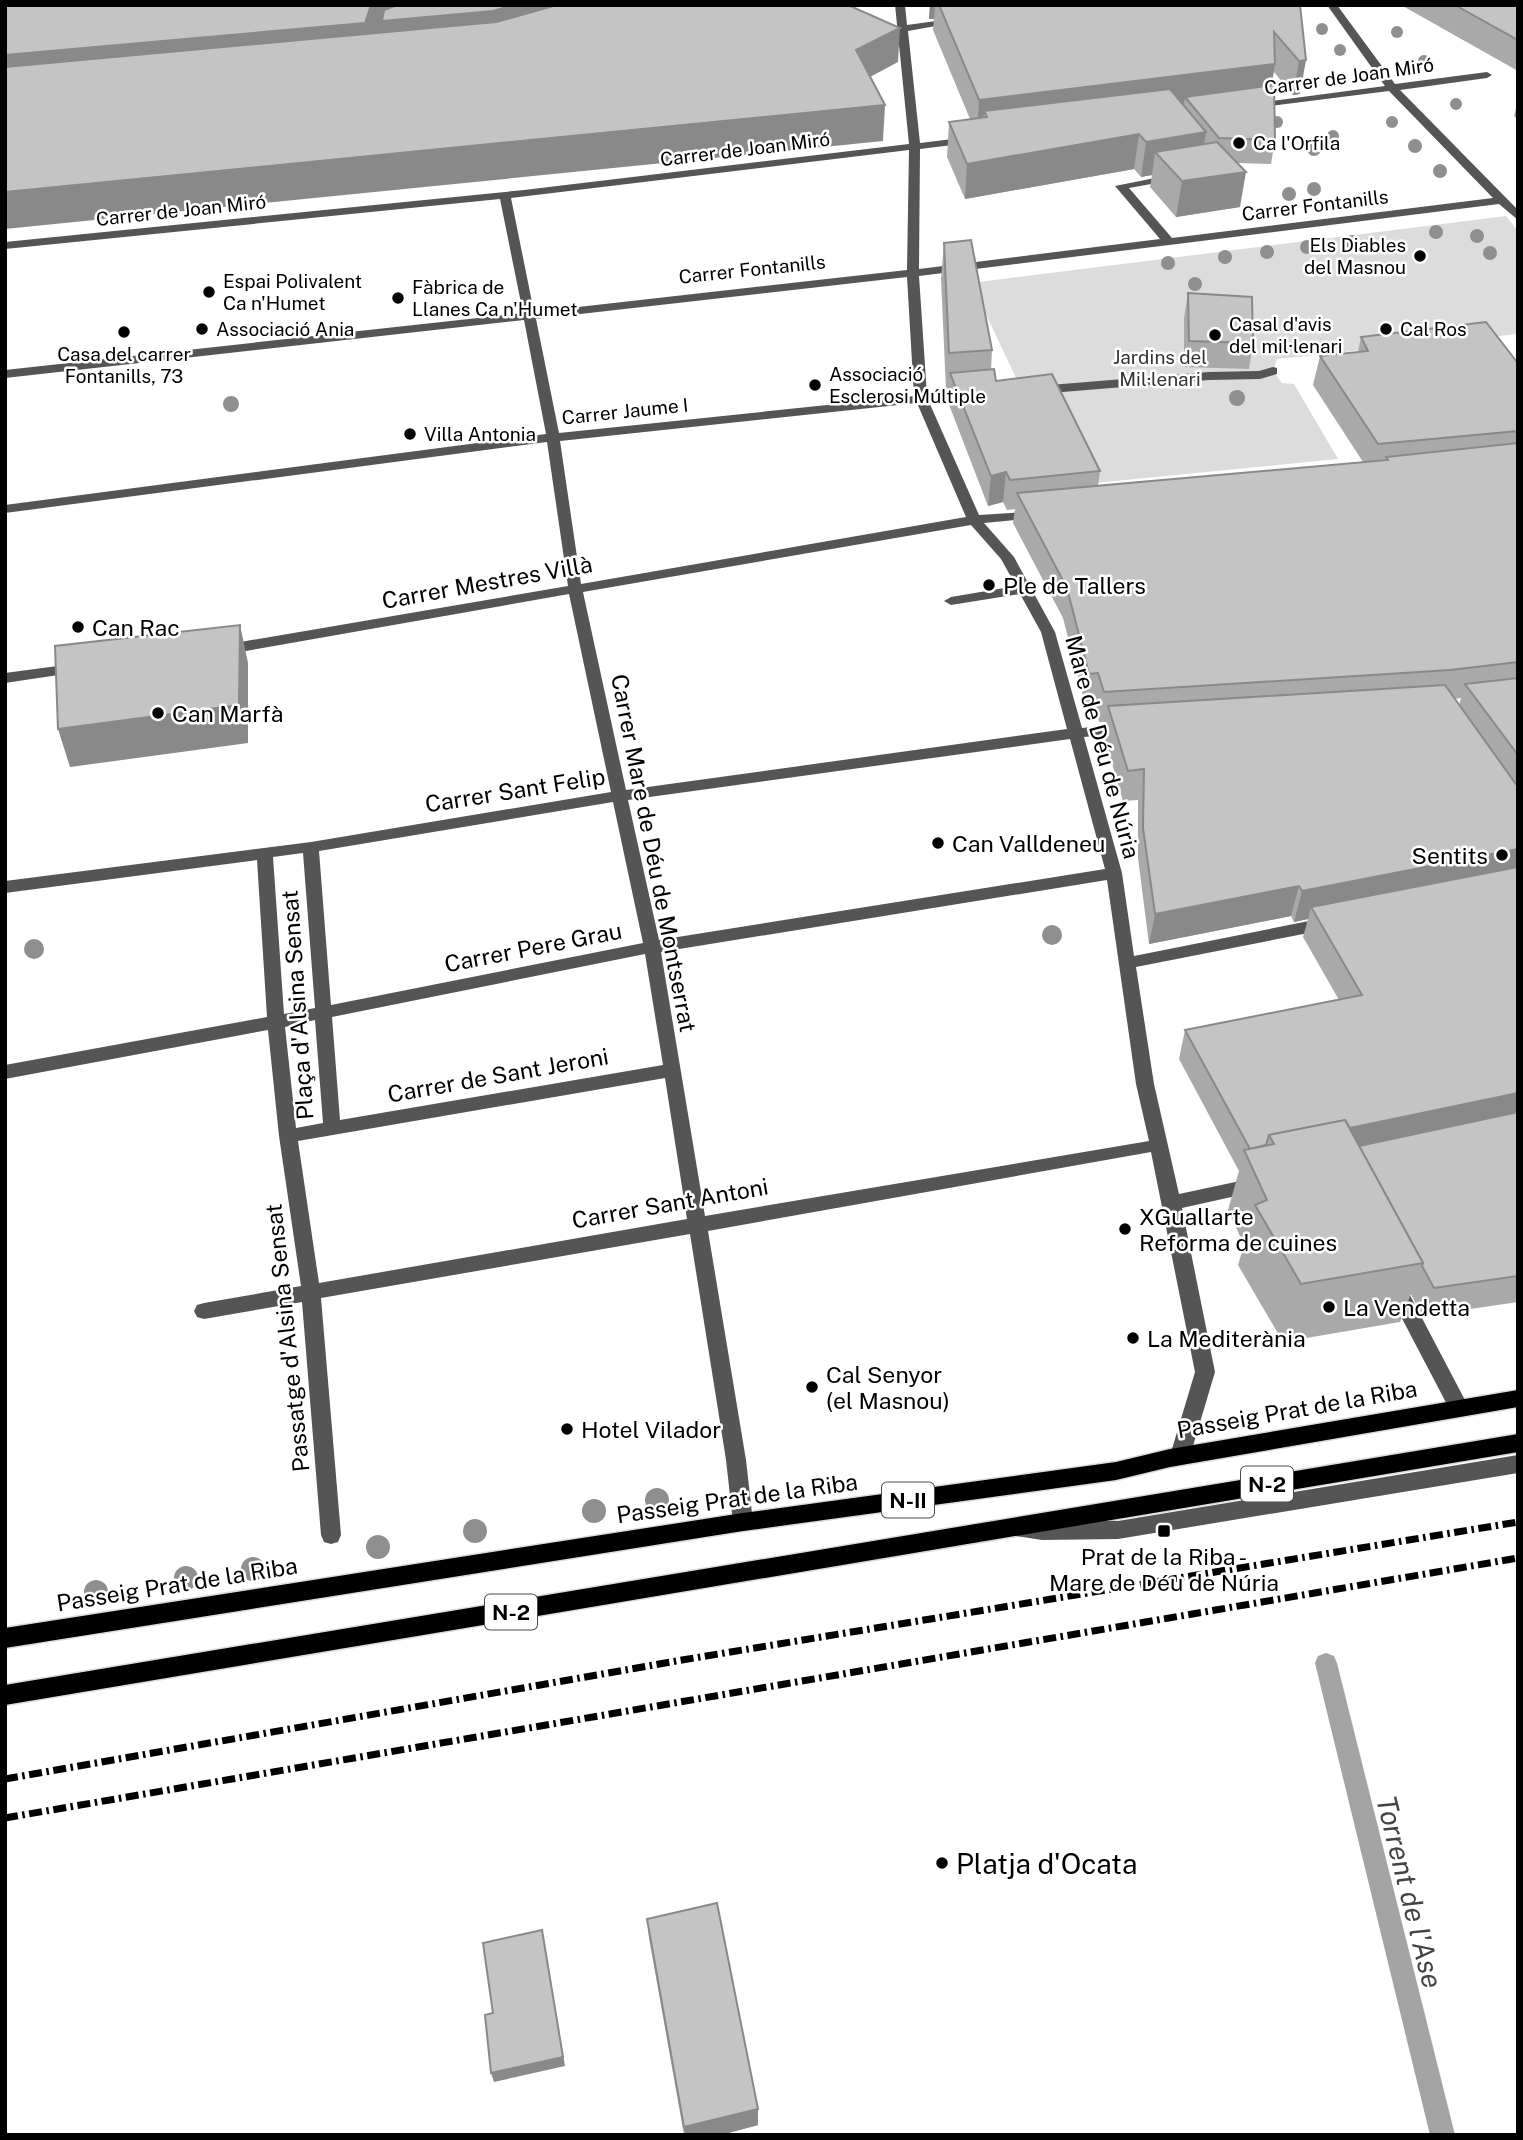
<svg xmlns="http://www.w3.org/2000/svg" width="1523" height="2140" font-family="'Public Sans',sans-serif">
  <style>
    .green { fill: #dcdcdc }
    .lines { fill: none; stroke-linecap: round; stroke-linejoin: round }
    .stream { fill: #a3a3a3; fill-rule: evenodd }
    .major-casing { stroke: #dbdbdb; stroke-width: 3 }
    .minor { fill: #555; fill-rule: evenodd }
    .major { fill: #000; fill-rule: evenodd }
    .rail { stroke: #000; stroke-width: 7; stroke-dasharray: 13 4.5 2.5 4.5; stroke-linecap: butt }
    .tree { fill: #8f8f8f }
    .wall { fill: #a9a9a9; fill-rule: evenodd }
    .shaded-wall { fill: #898989 }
    .building { fill: #c4c4c4; stroke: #898989; stroke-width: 2 }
    .poi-dot { fill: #000; stroke: #fff; stroke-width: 2.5 }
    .labels { text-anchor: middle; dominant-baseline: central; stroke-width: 5; stroke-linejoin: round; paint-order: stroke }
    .far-street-label { font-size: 19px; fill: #000; stroke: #fff }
    .far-poi-label { font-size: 19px; fill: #000; stroke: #fff; text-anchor: start }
    .far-park-label { font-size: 19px; fill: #333; stroke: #fff }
    .shield { fill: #fff; stroke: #4c4c4c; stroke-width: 2 }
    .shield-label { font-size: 21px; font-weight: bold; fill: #000 }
    .street-label { font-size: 23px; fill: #000; stroke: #fff }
    .poi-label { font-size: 23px; fill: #000; stroke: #fff; text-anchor: start }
    .near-poi-label { font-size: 28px; fill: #000; stroke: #fff; text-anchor: start }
    .near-water-label { font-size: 28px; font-style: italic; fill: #444; stroke: #fff }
  </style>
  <rect width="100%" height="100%" fill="#fff"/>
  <path class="green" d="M1506,216l12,15v103l-241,25 -4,12 9,12 12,1 44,75 -243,24 -67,-80 -57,-120z"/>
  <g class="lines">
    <path class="stream" d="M1326,1653l8,3 3,7 118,472h-25l-115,-472 3,-7z"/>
    <g class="major-casing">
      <g id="major">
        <path d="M1518,1390v17l-348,60 -54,13 -373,51 -738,117v-20l738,-115 373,-51 54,-13z"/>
        <path d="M1518,1434v18l-1513,253v-20z"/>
      </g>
    </g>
    <g class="minor">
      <path d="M895,5h10l2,20 51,-7 5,3 -55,10 12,112 49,-6 5,3 -5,3 -49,6 -1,120 241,-30 -45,-53 60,-12 6,3 -2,2 -50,9 43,50 321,-40 -104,-107 -143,18v-4l4,-1 135,-18 -58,-81h10l58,79 92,-12 5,3 -5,3 -87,12 118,120v10l-19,-16 -580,72 8,119 44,-5 6,4 -6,4 -42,4 50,113 63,-4v6l-5,1 -53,5 30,34 41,75 27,96 46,-5 8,5 -8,5 -44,4 38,136 12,83 195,-39 8,6 -8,6 -193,38 18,117 25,110 75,-16 6,2 3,5 -3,5 -6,2 -72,16 33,164 -25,84 -3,6 -17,5 -7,-3 -3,-6 3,-6 9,-3 23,-77 -44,-220 -443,79 38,229 7,62 -3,7 -7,2 -7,-2 -3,-7 -7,-62 -36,-226 -369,64 20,237 -3,7 -7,2 -7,-2 -3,-7 -19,-233 -98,17 -7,-2 -3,-6 3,-6 7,-2 97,-17 -22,-150 -11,-106 -263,49v-14l262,-48 -10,-157 -252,33v-12l306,-39 300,-50 -42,-198 -346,61 -7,-5 7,-5 345,-59 -21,-144 -542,71v-8l541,-71 -22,-114 -519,58v-8l518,-57 -23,-114 -495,50v-7l519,-52 385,-46zM909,150l-2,120 -373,42 -23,-114zM907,277l7,119 -355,37 -23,-114zM917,403l49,114 -385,67 -21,-143zM971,525l30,34 15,27 -65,11 -7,4 7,4 69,-11 21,38 26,97 -441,61 -43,-198zM1070,739l35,130 -446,71 -31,-140zM613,802l30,141 -312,62 -12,-154zM303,853l12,155 -31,6 -11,-157zM1107,880l29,204 13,57 -444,75 -44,-264zM645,954l18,111 -323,55 -8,-103zM315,1020l8,103 -27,5 -11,-101zM665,1078l22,141 -368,64 -21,-142z"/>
      <path d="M1273,367l4,1v6l-17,5 -51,1 -171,14 -6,-4 6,-4 171,-14 50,-1z"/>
      <path d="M80,663l7,5 -2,3 -80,12v-10z"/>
      <path d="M1396,1280l7,2 63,120 3,6 -3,6 -7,3 -7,-3 -66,-126 3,-6z"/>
      <path d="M1518,1455v18l-400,66 -76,1 -32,-5 -3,-7 3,-7 7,-2 101,2z"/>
    </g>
    <use href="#major" class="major"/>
    <g class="rail">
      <path d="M5,1779l677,-119 836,-138"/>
      <path d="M5,1818l1513,-260"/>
    </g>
  </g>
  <g class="tree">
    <circle cx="1322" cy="29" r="6"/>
    <circle cx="1397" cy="32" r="6"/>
    <circle cx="1340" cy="50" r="6"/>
    <circle cx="1424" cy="61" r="6"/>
    <circle cx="1456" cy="104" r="6"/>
    <circle cx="1277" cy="122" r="6"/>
    <circle cx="1392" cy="122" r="6"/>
    <circle cx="1333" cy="136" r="6"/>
    <circle cx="1415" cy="146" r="7"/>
    <circle cx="1314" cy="149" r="7"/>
    <circle cx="1440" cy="171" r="7"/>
    <circle cx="1314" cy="189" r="7"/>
    <circle cx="1289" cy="194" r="7"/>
    <circle cx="1436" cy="232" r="7"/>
    <circle cx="1477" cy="236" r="7"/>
    <circle cx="1352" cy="242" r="7"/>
    <circle cx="1307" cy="247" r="7"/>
    <circle cx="1267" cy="252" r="7"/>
    <circle cx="1490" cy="253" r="7"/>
    <circle cx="1225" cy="257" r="7"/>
    <circle cx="1168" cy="263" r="7"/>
    <circle cx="1195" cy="284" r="7"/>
    <circle cx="1237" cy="398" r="8"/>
    <circle cx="231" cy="404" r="8"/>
    <circle cx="1052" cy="935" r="10"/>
    <circle cx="34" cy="949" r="10"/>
    <circle cx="657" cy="1500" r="12"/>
    <circle cx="594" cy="1511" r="12"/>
    <circle cx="475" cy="1531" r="12"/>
    <circle cx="378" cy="1547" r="12"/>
    <circle cx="253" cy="1569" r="12"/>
    <circle cx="186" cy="1578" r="12"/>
    <circle cx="96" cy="1592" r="12"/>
  </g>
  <g class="wall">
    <path d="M930,5h370v89l-7,1 -19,-23 -3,14 4,54 -4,24 -33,-1 2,44 -64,10 -26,-30 2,-12 -11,2 -7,-8 -169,30 -18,-42 2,-35 21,-3 -37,-89 1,-11h-5z"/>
    <path d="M1401,5h117v66z"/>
    <path d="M1518,101v19l-4,-4z"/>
    <path d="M944,243l48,107 -1,20 5,11 104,90 -2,15 265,-24 -50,-77 7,-29 38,-4 3,-15 157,25v940l-96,14 -11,-22 -11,28 -117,20 -45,-77 6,-20 -16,-35 11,-39 -60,-112 6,-29 154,-30 -36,-63 5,-18 -14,3 -3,-6 -142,28 -11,-86v-58l-15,1 -19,-65 2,-14h-7l-5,-19 -9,1 -22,-86 -50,-95 2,-14 -8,1 -4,-8 -15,4 -40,-104 1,-12h-3l-5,-111zM1461,698l-2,7 -5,-6z"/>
    <path d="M1188,293l65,50 -4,26 -65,-2v-49z"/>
    <path d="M647,1919l111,190v16l-37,10h-37l-35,-197z"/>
  </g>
  <g class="shaded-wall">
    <path d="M371,5h243l-609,86v-36z"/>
    <path d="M930,5h5l-1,14h-5z"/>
    <path d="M900,28l-2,34 -43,23 1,-35z"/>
    <path d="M1306,60l-6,34 -7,1 6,-34z"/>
    <path d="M1275,64l-6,34 -84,-1 -2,12 -199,2 -1,23h-6l2,-34z"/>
    <path d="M885,105l-2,36 -878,88v-37z"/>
    <path d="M1206,132l-6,35 -45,-15 -3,23 -11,2 5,-35z"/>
    <path d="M1139,134l-5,35 -169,30 2,-35z"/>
    <path d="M1246,172l-6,35 -64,10 6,-36z"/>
    <path d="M1006,472l-3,30 -15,4 3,-30z"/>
    <path d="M240,625l8,38v80l-178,24 -12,-38z"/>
    <path d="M1518,849l-1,28 -206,30 -3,12 -14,3 8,-31z"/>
    <path d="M1299,886l-8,30 -142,28 6,-30z"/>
    <path d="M1518,1093v27l-161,27 -83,-3z"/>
    <path d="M544,1939l21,127 -71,16 -3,-9z"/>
    <path d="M758,2109v16l-37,10h-36l-1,-8z"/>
  </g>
  <g class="building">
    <path d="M5,5h366l-6,18 -360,32z"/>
    <path d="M397,5h117l-21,6 -111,10 2,-11z"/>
    <path d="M557,5h291l52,23 -44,22 29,55 -880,87v-125l491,-45z"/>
    <path d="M939,5h361l6,55 -7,1 -25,-29 1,32 -296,36z"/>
    <path d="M1455,5h63v35z"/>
    <path d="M1274,85l1,55 -56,-2 -34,-41z"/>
    <path d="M1170,89l36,43 -60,10 -7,-8 -172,30 -18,-42 38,-5 -3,-6z"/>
    <path d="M1217,142l29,30 -64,9 -27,-29z"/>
    <path d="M971,240l21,110 -43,3 -5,-110z"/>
    <path d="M1188,293l64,4 1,46 -64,-2z"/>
    <path d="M1486,322l31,40h1v69l-140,13 -58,-88 48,-5 -7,-14z"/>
    <path d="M994,369l2,12 56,-7 48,97 -90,9 -4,-8 -15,4 -41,-103z"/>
    <path d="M1518,443v219l-68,8 -346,22 -6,-19 -9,1 -22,-86 -50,-95 371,-33 -2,-3z"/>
    <path d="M240,625l-1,80 -181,24 -3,-83z"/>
    <path d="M1518,678v77l-53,-71z"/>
    <path d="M1445,685l73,102v62l-216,42 -3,-5 -144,28 -12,-86 1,-59 -16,2 -20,-65z"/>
    <path d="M1518,867v226l-168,35 -5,-8 -76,15 -3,10 -16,4 -65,-119 177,-35 -51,-88z"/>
    <path d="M1518,1112v164l-84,12 -12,-22 1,-3 -64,-117z"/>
    <path d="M1345,1120l78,143 -122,21 -46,-79 12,-5 -23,-50 30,-6 -5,-9z"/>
    <path d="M717,1903l41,206 -74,18 -37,-208z"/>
    <path d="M542,1930l21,127 -72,16 -6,-58 8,-2 -10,-70z"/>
  </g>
  <g class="poi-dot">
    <circle cx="1239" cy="143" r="7"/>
    <circle cx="1420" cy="256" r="7"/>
    <circle cx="209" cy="292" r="7"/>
    <circle cx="398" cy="298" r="7"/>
    <circle cx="202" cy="329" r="7"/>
    <circle cx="1386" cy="329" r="7"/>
    <circle cx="124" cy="332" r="7"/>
    <circle cx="1215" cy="335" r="7"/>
    <circle cx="815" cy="385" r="7"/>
    <circle cx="410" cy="434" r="7"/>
    <circle cx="989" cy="585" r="7"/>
    <circle cx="78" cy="627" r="7"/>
    <circle cx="158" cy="713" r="7"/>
    <circle cx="938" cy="843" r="7"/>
    <circle cx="1502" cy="855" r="7"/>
    <circle cx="1125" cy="1229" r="7"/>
    <circle cx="1329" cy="1307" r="7"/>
    <circle cx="1133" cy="1338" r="7"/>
    <circle cx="812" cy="1387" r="7"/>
    <circle cx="567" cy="1429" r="7"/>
    <rect x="1157" y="1524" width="14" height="14" rx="3.5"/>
    <circle cx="942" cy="1863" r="7"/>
  </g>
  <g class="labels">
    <g class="far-street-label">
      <text transform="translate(1349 76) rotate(-8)">Carrer de Joan Miró</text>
      <text transform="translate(745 149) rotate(-7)">Carrer de Joan Miró</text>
      <text transform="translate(1315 205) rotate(-7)">Carrer Fontanills</text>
      <text transform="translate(181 210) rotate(-6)">Carrer de Joan Miró</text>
      <text transform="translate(752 269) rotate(-6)">Carrer Fontanills</text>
      <text transform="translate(625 411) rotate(-6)">Carrer Jaume I</text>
    </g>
    <g class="far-poi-label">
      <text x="1253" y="143">Ca l'Orfila</text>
      <text x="1406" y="245" text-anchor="end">Els Diables<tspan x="1406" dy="22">del Masnou</tspan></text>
      <text x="223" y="281">Espai Polivalent<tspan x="223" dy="22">Ca n'Humet</tspan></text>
      <text x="412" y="287">Fàbrica de<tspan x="412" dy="22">Llanes Ca n'Humet</tspan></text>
      <text x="1229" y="324">Casal d'avis<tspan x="1229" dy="22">del mil·lenari</tspan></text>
      <text x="216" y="329">Associació Ania</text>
      <text x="1400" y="329">Cal Ros</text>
      <text x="124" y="354" text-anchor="middle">Casa del carrer<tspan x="124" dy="22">Fontanills, 73</tspan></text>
      <text x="829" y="374">Associació<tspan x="829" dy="22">Esclerosi Múltiple</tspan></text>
      <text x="424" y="434">Villa Antonia</text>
    </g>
    <g class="far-park-label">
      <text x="1160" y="357">Jardins del<tspan x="1160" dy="22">Mil·lenari</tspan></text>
    </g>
    <g class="shield">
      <rect x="1241" y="1466.5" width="52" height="35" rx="5"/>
      <rect x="882" y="1482.5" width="52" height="35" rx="5"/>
      <rect x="485" y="1594.5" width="52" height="35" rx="5"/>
    </g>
    <g class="shield-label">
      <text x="1267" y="1484">N-2</text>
      <text x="908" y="1500">N-II</text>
      <text x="511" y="1612">N-2</text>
    </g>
    <g class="street-label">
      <text transform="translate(487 582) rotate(-10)">Carrer Mestres Villà</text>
      <text transform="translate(1103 747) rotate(75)">Mare de Déu de Núria</text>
      <text transform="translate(515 790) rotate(-9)">Carrer Sant Felip</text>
      <text transform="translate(654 853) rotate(79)">Carrer Mare de Déu de Montserrat</text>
      <text transform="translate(533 947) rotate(-11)">Carrer Pere Grau</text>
      <text transform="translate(297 1005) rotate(-94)">Plaça d'Alsina Sensat</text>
      <text transform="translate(498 1075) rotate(-10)">Carrer de Sant Jeroni</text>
      <text transform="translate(670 1203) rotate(-10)">Carrer Sant Antoni</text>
      <text transform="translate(287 1338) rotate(-96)">Passatge d'Alsina Sensat</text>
      <text transform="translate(1297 1409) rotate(-10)">Passeig Prat de la Riba</text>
      <text transform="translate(737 1498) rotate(-8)">Passeig Prat de la Riba</text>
      <text transform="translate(177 1584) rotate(-9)">Passeig Prat de la Riba</text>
    </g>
    <g class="poi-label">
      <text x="1003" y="585">Ple de Tallers</text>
      <text x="92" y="627">Can Rac</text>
      <text x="172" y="713">Can Marfà</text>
      <text x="952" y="843">Can Valldeneu</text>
      <text x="1488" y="855" text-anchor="end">Sentits</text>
      <text x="1139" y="1216">XGuallarte<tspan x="1139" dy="26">Reforma de cuines</tspan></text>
      <text x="1343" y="1307">La Vendetta</text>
      <text x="1147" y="1338">La Mediterània</text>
      <text x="826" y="1374">Cal Senyor<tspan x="826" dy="26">(el Masnou)</tspan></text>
      <text x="581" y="1429">Hotel Vilador</text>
      <text x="1164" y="1556" text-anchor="middle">Prat de la Riba -<tspan x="1164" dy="26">Mare de Déu de Núria</tspan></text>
    </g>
    <g class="near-poi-label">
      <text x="956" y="1863">Platja d'Ocata</text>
    </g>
    <g class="near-water-label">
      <text transform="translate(1410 1892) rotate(76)">Torrent de l'Ase</text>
    </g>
  </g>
  <rect width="1523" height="2140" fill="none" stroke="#000000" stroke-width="14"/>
</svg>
